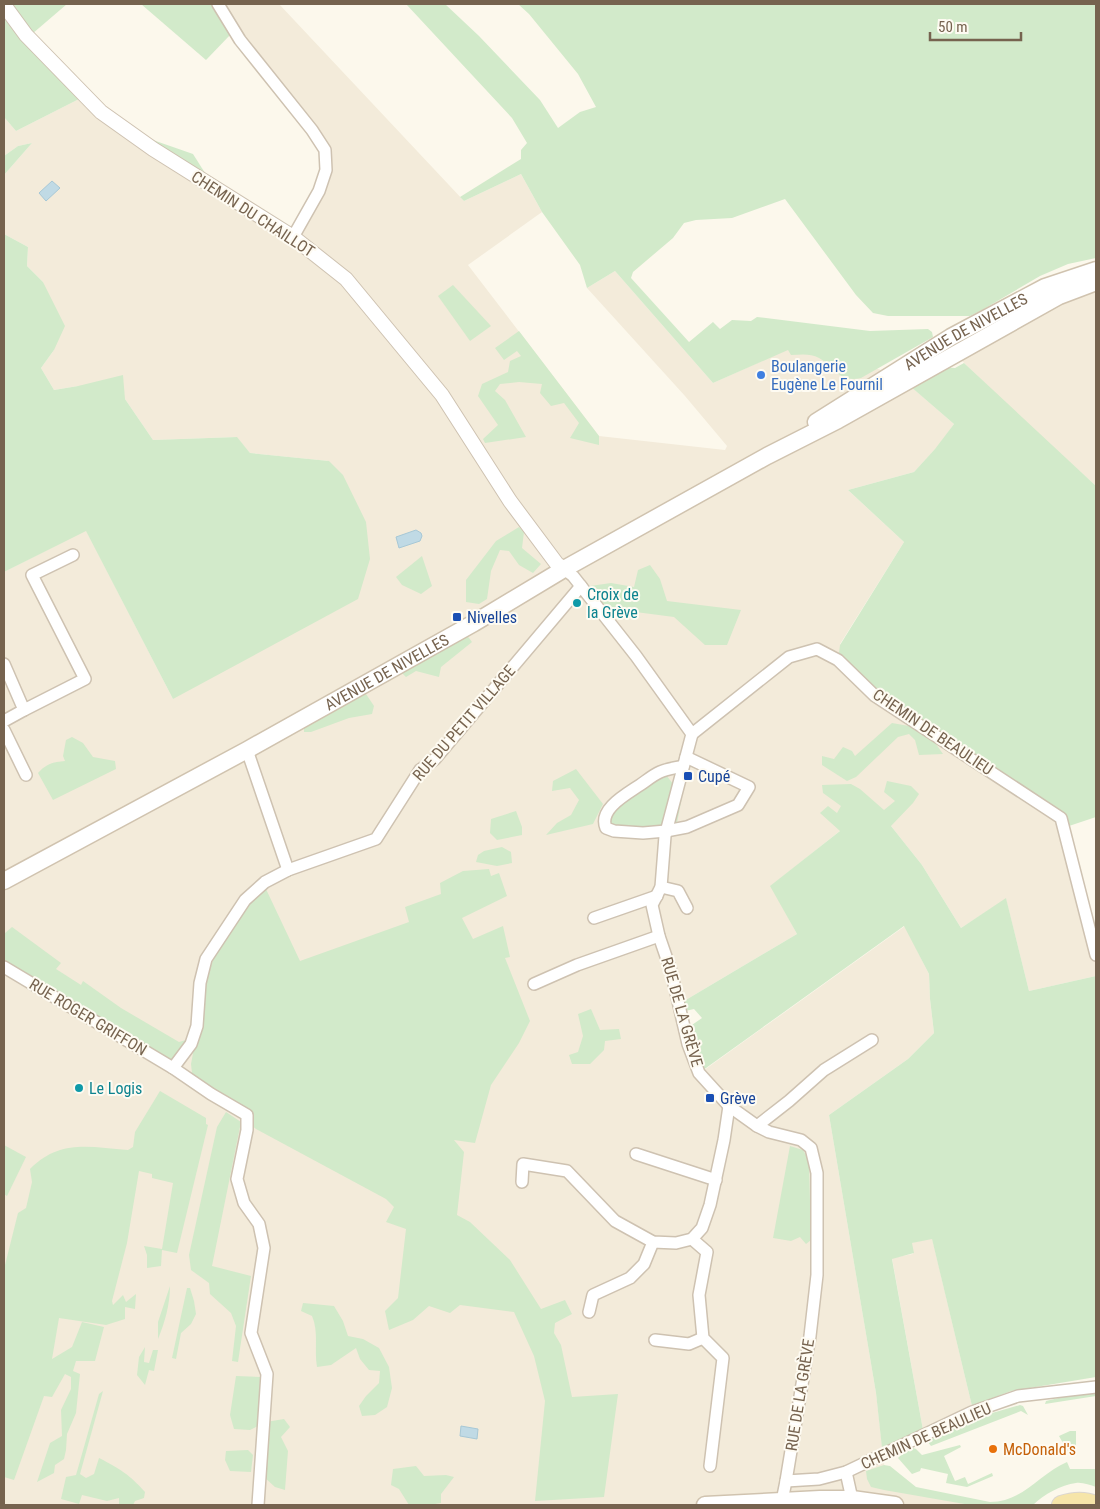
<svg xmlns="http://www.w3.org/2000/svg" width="1100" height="1509" font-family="'Roboto Condensed',sans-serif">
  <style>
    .residential { fill: #f3ebda }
    .green { fill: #d2eaca }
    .water { fill: #c0dae5; stroke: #a7c8d6 }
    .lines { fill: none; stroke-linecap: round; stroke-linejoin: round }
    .minor-casing { stroke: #cec2b1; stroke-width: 14 }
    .tertiary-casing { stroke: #cec2b1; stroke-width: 16 }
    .secondary-casing { stroke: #d0c3af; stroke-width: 19 }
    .primary-casing { stroke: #dbd6d1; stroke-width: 20 }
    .minor { stroke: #fff; stroke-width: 11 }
    .tertiary { stroke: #fff; stroke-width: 14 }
    .secondary { stroke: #fff; stroke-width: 16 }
    .primary { stroke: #f6e5a9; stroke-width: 18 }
    .shop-dot { fill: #3f7fe0; stroke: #fefbf2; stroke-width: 2 }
    .culture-dot { fill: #0f9aa8; stroke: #fefbf2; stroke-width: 2 }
    .transit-dot { fill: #1a4fb4; stroke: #fefbf2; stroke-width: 2 }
    .food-dot { fill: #e8710a; stroke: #fefbf2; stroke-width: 2 }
    .labels { text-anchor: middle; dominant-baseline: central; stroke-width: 4; stroke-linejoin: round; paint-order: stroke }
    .street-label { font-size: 16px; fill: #76634f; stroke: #fefbf2 }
    .shop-label { font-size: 16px; fill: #366cbe; stroke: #fefbf2; text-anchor: start }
    .culture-label { font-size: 16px; fill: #0d838f; stroke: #fefbf2; text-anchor: start }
    .transit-label { font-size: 16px; fill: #164399; stroke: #fefbf2; text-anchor: start }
    .food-label { font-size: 16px; fill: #c56008; stroke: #fefbf2; text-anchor: start }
  </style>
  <rect width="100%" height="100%" fill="#fcf8ec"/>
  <g class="residential">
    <path d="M217,4h62l185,197 57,-27 21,38 -74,53 131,171 126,14 2,-4 -42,-50 -98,-108 28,-17 98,112 91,-41 96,35 54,47 -15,21 -25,27 -66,18 56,52 -64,102 221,174 35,137v21l-67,15 -23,-92 -45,29 -39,-63 -31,-39 -35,-8 -85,68 26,48 -118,70 21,69 205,-147 24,48 1,25 4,34 -26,26 -79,56 47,278 11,96 84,16h-967v-933l82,-42 87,169 156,-238 -79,-8 -14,-16 -83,3 -28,-41 -47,-13 -24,4 -13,-22 13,-18 -11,-68 -16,-16 1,-19 -24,-13v-59l28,-32 -14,3 -14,10v-39l12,14 69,-35 208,141 26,-46 6,-38z"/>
    <path d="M1096,291v195l-73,-66 -64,-62 110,-61z"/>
    <path d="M932,1238l40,168 -49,24 -31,-172 21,-4 -2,-11z"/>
  </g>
  <g class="green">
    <path d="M9,4h58l-35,30z"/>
    <path d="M141,4h76l14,30 -25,26z"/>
    <path d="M406,4h39l34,32 61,64 18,28 22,-16 16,-5 -18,-33 -49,-60 -11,-10h578v254l-28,6 -28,12 -58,34 -12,6h-82l-15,-3 -17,-18 -71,-96 -53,19 -36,2 -12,3 -11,15 -40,34 -2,6 58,64 24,-20 7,7 12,-9 19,1 6,-4 113,14 58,-2 4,3 1,5 -72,41c-22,5 -26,-11 -42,-20 -9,-5 -19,-3 -28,-3l-3,-5 -75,33 -98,-112 -28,17 -7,-23 -38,-53 -21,-38 -57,27 -4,-4 61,-38v-9l6,-7 -15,-25z"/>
    <path d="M4,5l81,91 -69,35 -12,-14z"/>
    <path d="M150,139l43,15 12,19 -4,1z"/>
    <path d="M32,143l-28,32v-19l14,-10z"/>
    <path d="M4,234l24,13 -1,19 16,16 22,44 -11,24 -13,18 13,22 24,-4 45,-11 2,24 28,41 84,-3 13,16 79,8 14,14 23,47 4,37 -12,40 -185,100 -87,-168 -82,41z"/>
    <path d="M453,285l38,41 -21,15 -32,-45z"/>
    <path d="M519,331l80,105v9l-29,-7 9,-15 -15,-20 -13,3 -11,-13 2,-9 -23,-2 -19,2 -5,7 10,9 21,37 -41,6 -2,-4 15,-14 -20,-29 4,-12 26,-12 2,-11 11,-5 -4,-5 -13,9 -9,-12z"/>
    <path d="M964,363l132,123v331l-33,11 -2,-10 -186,-122 -37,-36 2,-15 64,-103 -56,-52 66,-18 21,-23 19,-25 -44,-38 30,-19 15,1z"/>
    <path d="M519,527l5,5 -2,16 19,16 -8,9 -14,-8 -10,-14 -9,-1 -9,21 -4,28 -8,5 -13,-2v-22l30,-39z"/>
    <path d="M422,556l10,30 -11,8 -19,-9 -6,-8z"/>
    <path d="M650,565l10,14 7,22 74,9 -14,35h-22l-31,-28 -69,-9 -15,-22 21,-3 23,4 4,-17z"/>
    <path d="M466,634l6,8 -31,25 -2,10 -23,-6 -10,6 -6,-6z"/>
    <path d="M366,694l8,12 -2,8 -23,4 -38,14h-7v-7z"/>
    <path d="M892,723l17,3 22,11 12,17 -24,1 -4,-15 -6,-6 -11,3 -42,40 -9,4 -25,-16v-9l12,3 9,-12 9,4 3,5z"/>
    <path d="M72,737l11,6 10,14 22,4 1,8 -63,31 -15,-27c8,-9 15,-11 27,-12l-2,-5 3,-16z"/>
    <path d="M576,769l27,35 -10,20 -47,11 11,-12 14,-8 8,-15 -9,-12 -18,3 1,-10z"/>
    <path d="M663,771l14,18 5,8 -5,26 -11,8 -53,-4 -3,-4 3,-18z"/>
    <path d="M887,781l24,5 8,8 -6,9 -22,23 31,39 39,63 45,-30 23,93 67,-15v401l-85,14 -39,15 -40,-167 -20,4 2,10 -22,6 31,171 -41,18 -6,-55 -47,-278 79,-56 26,-26 -4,-34 -1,-25 -25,-48 -205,147 -10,-46 13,-9 -8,-9 -13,3 -2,-8 118,-70 -27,-48 70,-55 -20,-18 8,-7 9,7 4,-7 -18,-13 -1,-8 29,-1 9,5 24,21 11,-9 -11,-9z"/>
    <path d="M516,811l6,16v8l-25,5 -7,-7 1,-14z"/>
    <path d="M502,847l9,5 1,11 -15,3 -21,-4 2,-7 6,-4z"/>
    <path d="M489,869l2,7 8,-3 8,23 -45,22 11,21 30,-13 7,31 -5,1 25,63 -11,22 -28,42 -16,58 -21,-3 10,12 -7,63 13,7 40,38 31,49 24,-9 7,14 -17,9 -1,10 7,12 11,52 46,-3 -14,103 -69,4 10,-100 -11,-45 -20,-44 -54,-7 -10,8 -21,-7 -16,14 -24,10 -4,-19 13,-13 8,-69 -20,-7 8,-15 -8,-8 -130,-70 -58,-48 -6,-8 -1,-9 16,-85 10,-32 24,-36 24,-24 35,74 109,-39 -4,-15 36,-13 -1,-11 23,-12z"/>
    <path d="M12,927l49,36 -5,6 25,16 2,-4 38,27 58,34 7,-2c-3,12 -6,19 -18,21l-127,-74 -37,-28v-25z"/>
    <path d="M591,1009l9,21 19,-1 2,10 -16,2 -1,9 -14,14h-18l-3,-9 9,-3 5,-16 -5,-22z"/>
    <path d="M160,1091l46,27v6l2,1 -31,128 -15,-3 -1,16 -14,2v-13l-3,-9 18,3 11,-66 -21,-5v-4l-13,-3 -12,72 -15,58 1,4 10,-10 3,7 10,-8 -1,15 -10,-2v12l-19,6 -47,-7 -7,41 20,-12 10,-25 22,5 -9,34h-19l-3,10 7,3 -4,39 -9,21 -1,16 -2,9 -9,6 -1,8 -17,9 13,-39 12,-7 -1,-26 10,-21v-12l-6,-3 -13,23 -8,-1 -30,84 -10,-3v-208l14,-56 8,-5 6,-26 -2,-13c30,-30 59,-22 98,-19l5,-3 2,-15z"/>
    <path d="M226,1112l15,10 -29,144 39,10 -13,86 -6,-1 4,-35 -5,-13 -21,-19 -1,-11 -18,-13 -2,-15 28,-128z"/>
    <path d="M4,1145l22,12 -19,39 -3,-2z"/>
    <path d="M790,1146l13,4 6,11 2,79 -5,4 -6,-7 -9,4 -18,-3z"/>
    <path d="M170,1286c0,18 -5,36 -12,53v-17z"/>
    <path d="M187,1288h3l4,13 2,13 -5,10 -10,9 -5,26 -4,-1z"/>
    <path d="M303,1303l31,3 9,15 5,15 15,3 16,9 10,19 3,21 -5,19 -12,8 -13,1 -3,-10 7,-10 13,-13 1,-12 -11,-1 -9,-11 -4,-11 -25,17 -14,2c-3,-17 2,-35 -5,-51l-11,-5z"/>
    <path d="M145,1347l-1,15 5,1 4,-13h5l-4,21 -5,-1 -4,15 -8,-10 2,-18z"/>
    <path d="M236,1376l24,1 -2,49 -8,4 -16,-1 -4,-14z"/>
    <path d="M1096,1389v7l-51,8 1,-3z"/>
    <path d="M103,1391l-23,83 6,4 8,-4 5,-16c20,10 31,17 46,34l-1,6 -9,3 -2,4h-14v-7l-12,3 -25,-6 -3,9 -18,-5 5,-22 10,-2 23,-81z"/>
    <path d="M1020,1405l3,1 5,9 -7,-4 -90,35 -4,-5 48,-23z"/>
    <path d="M284,1419l6,8 -9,10 7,14 -3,39 -10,-3 -12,-11 3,-54z"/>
    <path d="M1070,1431h6v21h-8l-9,-16z"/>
    <path d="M960,1445l1,2 -17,9 11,25 10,-4 3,7 24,-11 1,3 -26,11 -21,-4 2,-9 -27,-6 -1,3 -8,3 -14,-16 2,-2 13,-8 3,1 6,6z"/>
    <path d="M248,1450l5,5 -2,17 -21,-1 -5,-11 1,-9z"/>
    <path d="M1067,1462l3,7h26v18c-6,-2 -14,-5 -20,-4 -15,2 -32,11 -43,22h-63l-86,-15 -13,-3 -4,-8 -1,-8 18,-6 6,1 26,21 74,15c33,0 49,-28 77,-40z"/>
    <path d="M416,1466l8,10 22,-1 8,2 -13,17v9l-12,2h-20l-10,-16 -8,-4 2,-16z"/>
  </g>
  <g class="water">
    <path d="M52,181l8,7 -14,13 -7,-8z"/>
    <path d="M416,530l5,3 1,3 -2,5 -21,7 -3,-11z"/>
    <path d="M461,1426l17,3 -1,10 -17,-3z"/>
  </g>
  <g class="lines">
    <g class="minor-casing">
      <g id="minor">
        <path d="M218,4l22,36 72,90 13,20 1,20 -7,21 -26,46"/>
        <path d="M564,569l9,7 63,80 56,78 -27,102 -4,51 -9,18 7,31 12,35 17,73 11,29 30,33 28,20 12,6 32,8 10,8 6,25v102l-7,61 -24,145 -4,20"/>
        <path d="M4,664l20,46 61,-31 -53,-104 41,-20"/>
        <path d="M4,721l20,-11"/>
        <path d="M4,730l22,45"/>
        <path d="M692,734l97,-77 28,-8 21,11 37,36 186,122 35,137"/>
        <path d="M247,750l41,120"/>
        <path d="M683,766c-8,2 -16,3 -23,6 -7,3 -14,9 -20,13 -13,9 -42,24 -34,43l8,3 29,2 23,-2 21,-4 51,-22 11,-18 -63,-30"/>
        <path d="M661,887l17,4 9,17"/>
        <path d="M594,918l63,-22"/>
        <path d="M4,967l169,101 38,26 36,21v15l-10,49 7,24 15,21 5,24 -13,85 16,41 -9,131"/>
        <path d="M534,984l43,-19 82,-29"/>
        <path d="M173,1068l18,-24 6,-18 3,-43 6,-24 39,-59 20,-18 23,-12 88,-31 44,-69 15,-11 146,-173"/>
        <path d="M757,1126l32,-25 35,-31 48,-30"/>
        <path d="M636,1154l80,26"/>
        <path d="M522,1182l1,-18 44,7 48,50 38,21 23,1 16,-4 10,-11 8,-23 14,-65 5,-34"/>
        <path d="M692,1239l15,13 -8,43 4,43 20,20 -13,108"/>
        <path d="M589,1312l4,-17 37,-17 14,-14 9,-22"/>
        <path d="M655,1340l34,4 14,-6"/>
        <path d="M846,1472l6,27"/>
        <path d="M786,1481l33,-2 27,-7 126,-60 46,-16 78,-9"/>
      </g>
    </g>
    <g class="tertiary-casing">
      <path id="tertiary" d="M4,5l22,30 75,77 52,37 140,88 53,42 96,116 68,106 47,63 7,5"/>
    </g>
    <g class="secondary-casing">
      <g id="secondary">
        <path id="s1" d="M816,422l135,-85 94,-50 51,-17"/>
        <path id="s2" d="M4,881l243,-131 227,-127 90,-54 203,-113 71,-36 221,-124 37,-14"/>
        <path d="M705,1505l115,-6h32l43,6"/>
      </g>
    </g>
    <g class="primary-casing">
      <path id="primary" d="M1061,1505c12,-4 23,-5 34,0"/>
    </g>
    <use href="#minor" class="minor"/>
    <use href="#tertiary" class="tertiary"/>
    <use href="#secondary" class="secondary"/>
    <use href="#primary" class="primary"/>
  </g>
  <circle class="shop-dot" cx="761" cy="375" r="5"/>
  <g class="culture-dot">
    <circle cx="577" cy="603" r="5"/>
    <circle cx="79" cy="1088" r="5"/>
  </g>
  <g class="transit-dot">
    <rect x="452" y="612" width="10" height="10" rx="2.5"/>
    <rect x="683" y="771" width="10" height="10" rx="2.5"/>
    <rect x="705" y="1093" width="10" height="10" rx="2.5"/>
  </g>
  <circle class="food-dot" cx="993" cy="1449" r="5"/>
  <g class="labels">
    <g class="street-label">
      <text transform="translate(253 214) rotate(33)">CHEMIN DU CHAILLOT</text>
      <text stroke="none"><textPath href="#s1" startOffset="175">AVENUE DE NIVELLES</textPath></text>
      <text stroke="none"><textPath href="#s2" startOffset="436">AVENUE DE NIVELLES</textPath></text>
      <text transform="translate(464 723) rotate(-49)">RUE DU PETIT VILLAGE</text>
      <text transform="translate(933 732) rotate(34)">CHEMIN DE BEAULIEU</text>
      <text transform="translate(682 1012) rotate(74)">RUE DE LA GRÈVE</text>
      <text transform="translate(88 1017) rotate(31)">RUE ROGER GRIFFON</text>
      <text transform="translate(800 1395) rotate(-81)">RUE DE LA GRÈVE</text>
      <text transform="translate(926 1436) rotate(-24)">CHEMIN DE BEAULIEU</text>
    </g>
    <g class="shop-label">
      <text x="771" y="366">Boulangerie<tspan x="771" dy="18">Eugène Le Fournil</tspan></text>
    </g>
    <g class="culture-label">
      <text x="587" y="594">Croix de<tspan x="587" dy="18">la Grève</tspan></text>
      <text x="89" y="1088">Le Logis</text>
    </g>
    <g class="transit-label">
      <text x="467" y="617">Nivelles</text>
      <text x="698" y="776">Cupé</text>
      <text x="720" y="1098">Grève</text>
    </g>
    <g class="food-label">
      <text x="1003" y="1449">McDonald's</text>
    </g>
  </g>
  <rect width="1100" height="1509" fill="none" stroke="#76634f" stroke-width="10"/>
  <path d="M930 32v8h91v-8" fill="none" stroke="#76634f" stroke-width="2.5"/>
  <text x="938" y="32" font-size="15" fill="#76634f" stroke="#fefbf2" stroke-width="4" paint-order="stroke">50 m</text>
</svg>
